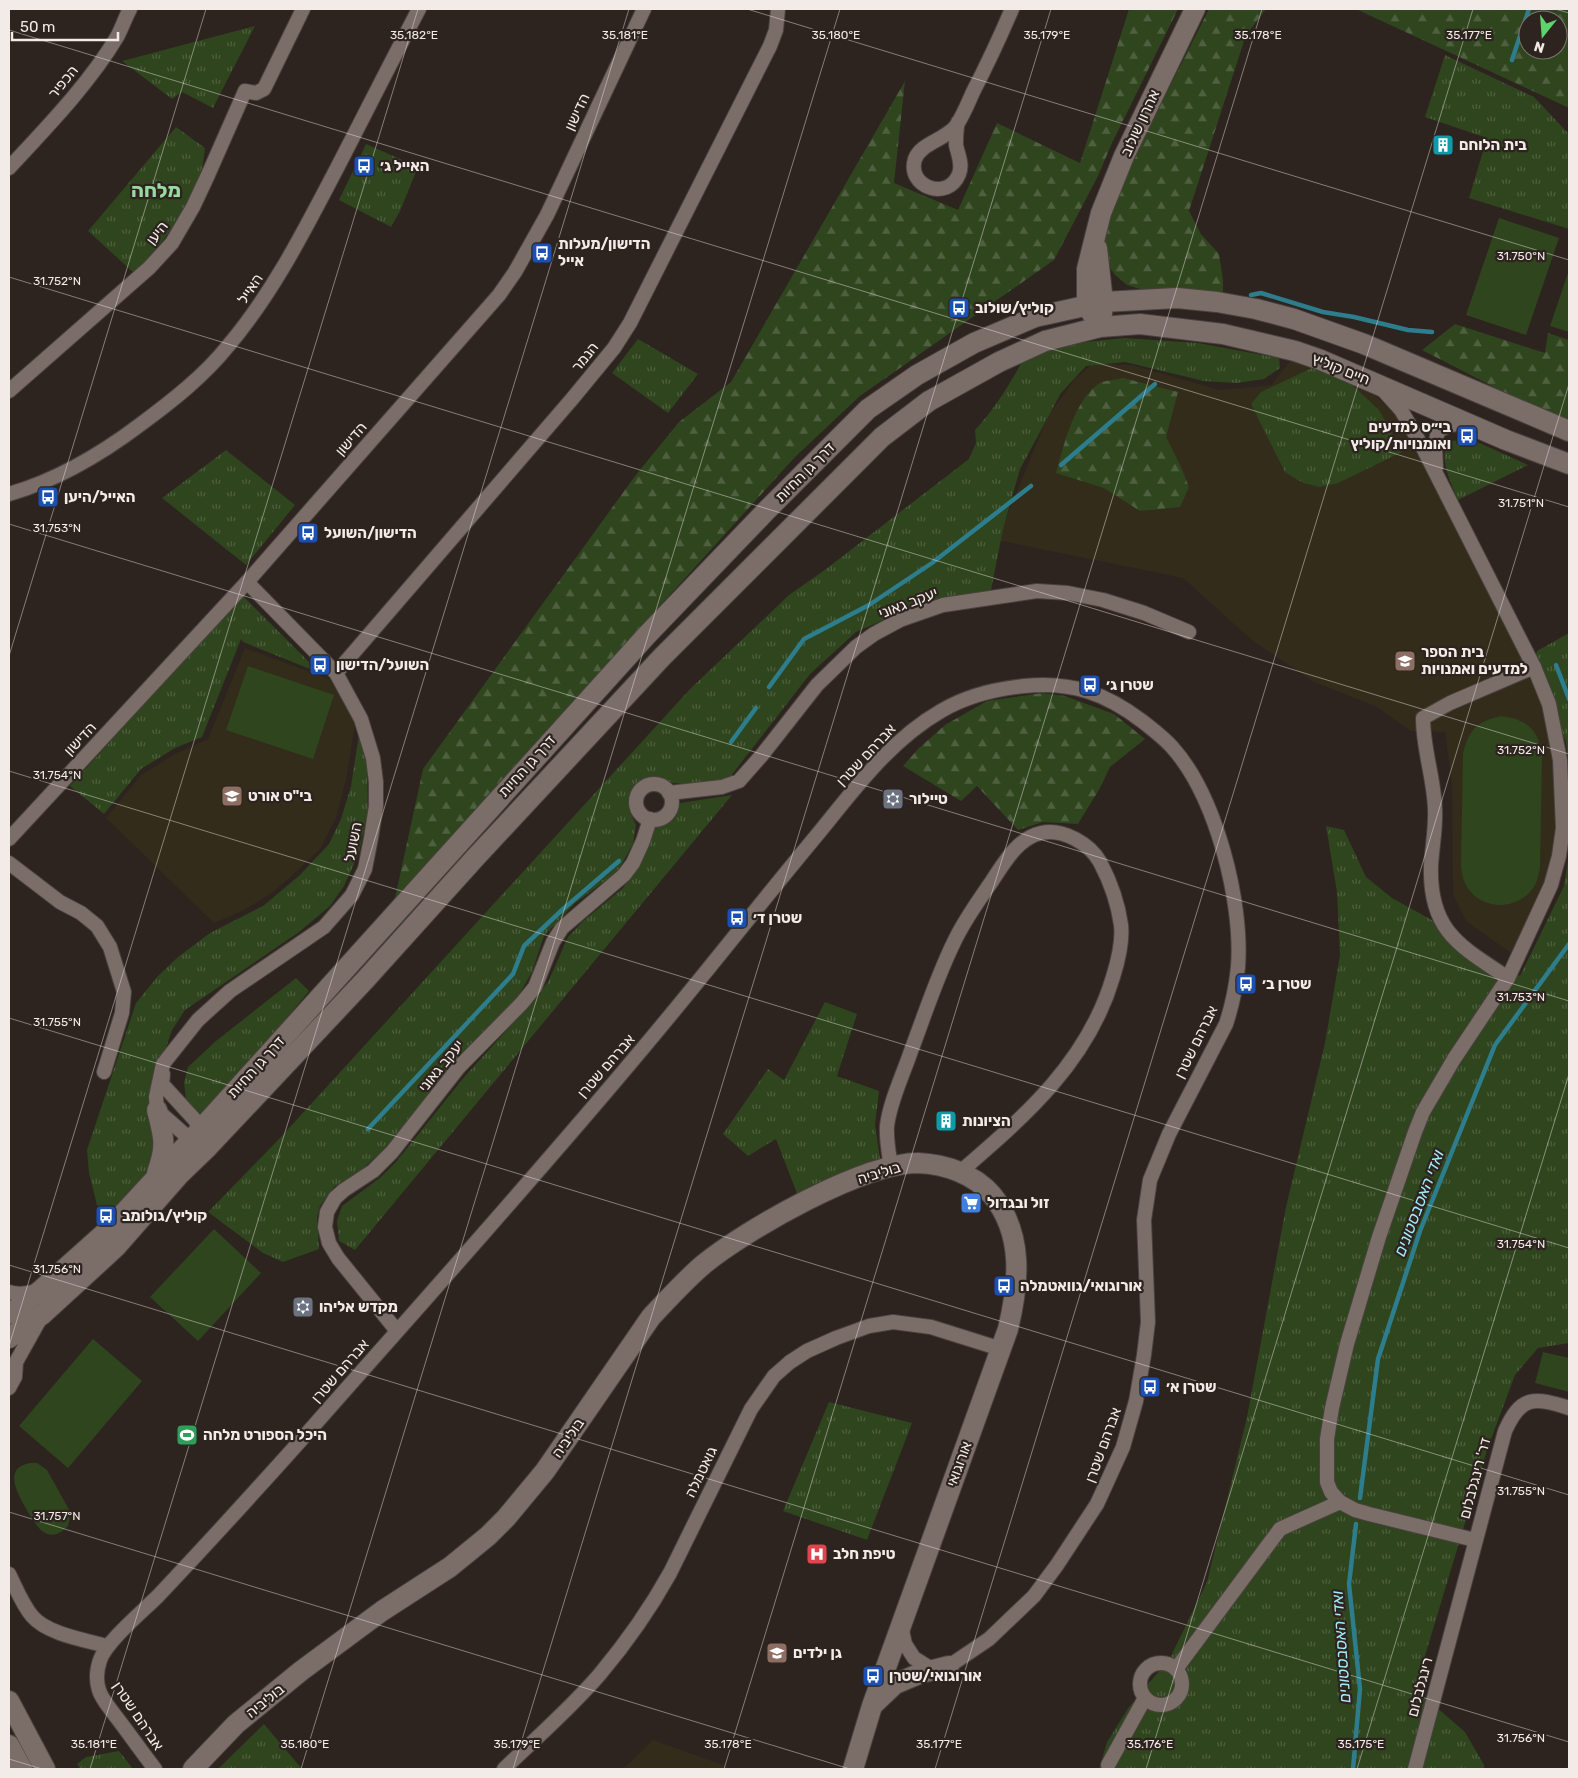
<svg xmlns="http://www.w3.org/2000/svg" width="1578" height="1778" font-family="Rubik,'Noto Sans Hebrew',sans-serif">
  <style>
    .education { fill: #332c1b }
    .grass { fill: url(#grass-tufts) }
    .forest { fill: url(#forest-firs); fill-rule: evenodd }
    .garden { fill: #2f451e }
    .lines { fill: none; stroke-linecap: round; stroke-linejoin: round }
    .stream { stroke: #2d7d8d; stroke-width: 4.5 }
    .street-casing { stroke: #4a423e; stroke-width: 16 }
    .secondary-casing { stroke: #4a423e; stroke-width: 22 }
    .street { stroke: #7b6e69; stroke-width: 14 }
    .secondary { stroke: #7b6e69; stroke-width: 20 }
    .ticks { fill: none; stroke: #f2ebe8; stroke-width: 1; stroke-opacity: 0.45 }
    .labels { text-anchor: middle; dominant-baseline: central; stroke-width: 4.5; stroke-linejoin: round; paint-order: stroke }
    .street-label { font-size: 15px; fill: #f2ebe8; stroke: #2d231f }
    .poi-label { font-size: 15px; font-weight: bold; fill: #f2ebe8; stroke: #2d231f; text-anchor: start }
    .water-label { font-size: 16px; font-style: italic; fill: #a1edfd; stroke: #2d231f }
    .district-label { font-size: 20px; font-weight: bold; fill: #9bd8a0; stroke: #2d231f }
    .ticks-label { font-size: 12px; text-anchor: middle; fill: #f2ebe8; stroke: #2d231f; stroke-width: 4.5; stroke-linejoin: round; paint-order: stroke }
  </style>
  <defs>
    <pattern id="grass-tufts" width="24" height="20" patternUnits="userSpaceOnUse" patternTransform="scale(1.25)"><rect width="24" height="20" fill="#2f451e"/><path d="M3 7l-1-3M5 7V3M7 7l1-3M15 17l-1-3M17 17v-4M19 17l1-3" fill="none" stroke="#4e603f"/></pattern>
    <pattern id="forest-firs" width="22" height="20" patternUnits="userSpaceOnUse" patternTransform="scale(1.25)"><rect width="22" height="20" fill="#2f451e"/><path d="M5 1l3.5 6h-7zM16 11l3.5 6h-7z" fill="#4e603f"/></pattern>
  </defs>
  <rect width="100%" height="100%" fill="#2d231f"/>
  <g class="education">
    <path d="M1292,358l75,29 37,37 132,257 21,80 1,63 -9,53 -19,35 -15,44 -49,-35 -13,-26 -1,-111 -7,-52 -34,-1 -36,-25 -61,-24 -61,-41 -70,-63 -186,-38 51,-124 27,-37 18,-16 39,2 88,25 51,-5z"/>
    <path d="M245,648l84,31 27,39 -9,57 -11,43 -16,31 -24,23 -24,21 -28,17 -30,13 -108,-105 35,-43 34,-21 33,-15z"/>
    <path d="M653,1740l76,27v2h-106z"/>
  </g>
  <g class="grass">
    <path d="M255,26l-42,82 -31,-16 -10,7 -50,-38z"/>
    <path d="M1445,55l89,42 35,37v95l-100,-31 18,-60 -62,-21z"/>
    <path d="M176,127l29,21c-1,9 -2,18 -5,27 -13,39 -38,68 -66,98l-46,-42z"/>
    <path d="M366,144l52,23 -18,44 -9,16 -52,-27z"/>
    <path d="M1124,338l74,5 81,15 1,10 -16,11 -27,4 -33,-2 -79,-19 -39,4 -25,27 -41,76 -17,60 -12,61 -69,13 -66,29 -46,42 -80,103 -26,9 -31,-3 -28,-5 -13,11 -3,20 7,16 -3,19 -15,27 -44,33 -30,32 -12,36 -16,28 -96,109 -39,43 -20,18 -27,17 -14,19 -3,11 2,32 -36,13 -20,-9 -55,-41 72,-74 410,-449 99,-94 37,-26 143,-110 7,-16 -1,-13c20,-22 35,-46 49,-72l33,-13z"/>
    <path d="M638,339l60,35 -30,39 -56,-40z"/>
    <path d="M1316,366l34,17 29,27 23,42 -64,31 -18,4 -17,-4 -18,-11 -34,-68 10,-12z"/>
    <path d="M1473,440l55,25 -70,35c-9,-22 -17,-36 -12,-59z"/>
    <path d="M226,450l69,55 -49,60 -84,-67z"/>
    <path d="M242,595l78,78 -77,-31 -2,-3 -39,98 -27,11 -34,21 -37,45 -34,-28z"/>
    <path d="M1569,633v139l-3,-30 -32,-75 3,-16z"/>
    <path d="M359,734l8,33 1,42 -9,44 -15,33 -14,20 -31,26 -114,78 -13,20 -9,27 -6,75 -8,37 -9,21 -38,35 -13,-52 -2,-23 49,-147 22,-27 20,-19 32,-24 53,-27 37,-31 29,-31 12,-25 10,-33z"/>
    <path d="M732,795l-377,455 -16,-9 -2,-20 5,-15 39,-29 15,-15 69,-86 69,-76 14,-18 20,-45 14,-15 41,-34 14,-20 17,-42 12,-3 14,-20z"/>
    <path d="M1326,826l18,4 22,47 26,21 47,26 81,52 44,-90 5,-33v490l-31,5 -23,27 -28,75 -72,239 50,43 19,33v4h-385l8,-27 22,-35 41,-49 37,-76 40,-165 39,-210 39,-164 15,-88 -3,-63z"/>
    <path d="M296,978l13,13 -102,124 -11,-1 -6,-3 -4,-12 -2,-17 4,-15 28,-26z"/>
    <path d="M825,1002l32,12 -20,62 42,15 -4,34 5,34 -21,7 -61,30 -22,-57 -28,17 -25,-22 45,-65 16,11z"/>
    <path d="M829,1402l83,21 -45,117 -84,-29z"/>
    <path d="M264,1724l38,45h-84z"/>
    <path d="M119,1751l14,18h-53l-3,-5 9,-7z"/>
  </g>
  <g class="forest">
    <path d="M1129,9h49l-66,134 -14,33 -44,84 -194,136 -65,61 -400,441 28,-129 212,-293 44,-54 52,-40 174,-301 -11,102 64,27 39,-87 83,40z"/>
    <path d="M1209,9h57l-20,26 -57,176 12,23 18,20 4,26v15l-83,-6 -13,-4 -12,-10 -7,-10 -6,-24 3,-14 19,-50z"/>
    <path d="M1356,9h213v99zM1528,20h30v30h-30z"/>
    <path d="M1455,324l90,29 3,-20 21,7v79l-46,-17 -101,-52z"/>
    <path d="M1123,378l55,14 -12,45 15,30 8,20 -9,20 -40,4 -36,-23 -48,-15c8,-28 17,-69 41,-88 6,-5 19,-5 26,-7z"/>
    <path d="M1042,693l23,3 49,18 31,25 -35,28 -10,21 -22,36 -35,-2 -25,8 -41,-44 -16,15 -58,-35 15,-17 27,-24 42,-24z"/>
  </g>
  <g class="garden">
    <path d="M1499,218l60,20 -33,97 -60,-20z"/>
    <path d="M1569,270v62l-19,-6z"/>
    <path d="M248,666l86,29 -21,64 -87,-29z"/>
    <path d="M1501,716c26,3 38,14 41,40l-2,112c-1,4 -2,10 -4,15 -12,25 -48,30 -66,8 -6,-7 -8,-16 -9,-25l2,-112c5,-23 14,-33 38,-38z"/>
    <path d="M214,1229l47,44 -63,68 -48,-44z"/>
    <path d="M93,1339l49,42 -74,87 -49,-42z"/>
    <path d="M1543,1352l26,6v34l-34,-9z"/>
    <path d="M30,1463h7l10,7 24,43 -3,13c-21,22 -33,-2 -43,-19 -8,-15 -22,-39 5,-44z"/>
  </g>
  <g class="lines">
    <g class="stream">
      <path d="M1512,60l17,-51"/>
      <path d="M1251,295l10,-2 62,19 31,5 54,13 24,2"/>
      <path d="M1061,465l94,-81"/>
      <path d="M1556,665l13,34"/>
      <path d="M769,687l35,-48 65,-34 63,-42 99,-77"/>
      <path d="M731,742l25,-34"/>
      <path d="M368,1129l145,-155 11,-28 38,-36 57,-49"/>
      <path d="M1360,1498l18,-139 42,-128 75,-186 74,-101"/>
      <path d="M1353,1769l7,-80 -11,-105 7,-60"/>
    </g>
    <g class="street-casing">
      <g id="street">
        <path d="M958,122c-2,7 -2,15 -2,23 2,10 7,19 3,29 -11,28 -53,13 -44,-15 6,-16 30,-19 41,-33 7,-10 12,-23 17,-34 14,-27 27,-55 39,-83"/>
        <path d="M9,168c37,-40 80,-84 108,-131 5,-9 8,-19 13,-28"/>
        <path d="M1383,390l18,20 22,38 111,219 15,37 11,56 3,68 -4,28 -8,29 -43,93 -54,81 -31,53 -8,20 -36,105 -32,107 -15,64 -5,31v43l4,10 9,10 15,8 14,4 106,26"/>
        <path d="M9,391l140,-123 23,-25 21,-36 15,-32 37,-84 11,2 8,-4 39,-80"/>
        <path d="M1436,467l-1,-22 3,-14 12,-6 16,-2"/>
        <path d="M9,494c49,-14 91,-39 132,-70 31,-23 63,-48 87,-78 45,-53 76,-115 108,-176 28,-54 55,-108 83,-161"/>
        <path d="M336,673l236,-274 42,-51 16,-25 140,-277 6,-16 2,-21"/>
        <circle cx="654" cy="802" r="18"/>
        <path d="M669,793l53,-6 17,-6 23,-26 55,-70 39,-38 18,-13 26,-14 43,-15 94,-14 31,2 35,7 41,13 45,19"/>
        <path d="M9,839l238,-257 252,-287 16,-23 32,-57 97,-206"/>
        <path d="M9,863l51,39 21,11 16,13 13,21 14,45 -2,21 -18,59"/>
        <path d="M1508,978c-48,-32 -79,-47 -77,-112 1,-19 5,-38 4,-57 -1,-31 -12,-60 -12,-91l27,-15 84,-36"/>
        <path d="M163,1074l-1,10 33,36 7,16"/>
        <path d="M198,1143l-7,-3 -34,-30 -1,-13 7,-33 35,-44 32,-29 94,-64 28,-32 13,-26 6,-31 5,-32v-24l-3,-24 -12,-39 -25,-46 -89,-91"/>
        <path d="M891,1167c-2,-13 -5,-28 -4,-41 3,-25 16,-51 24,-75 14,-37 26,-75 44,-111 10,-21 24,-40 37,-59 12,-18 26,-43 49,-48 22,-5 49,11 59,29 10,19 18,41 21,63 2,17 -3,36 -8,52 -25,85 -88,139 -153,195"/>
        <path d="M9,1292c9,3 18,2 28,-1"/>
        <path d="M397,1331l-59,-73 -9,-15 -4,-16 2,-15 8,-14 9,-8 29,-19 19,-19 67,-85 63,-64 13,-16 18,-45 9,-14 62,-53 9,-12 10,-22 7,-22"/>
        <path d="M9,1388l6,-11 1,-15 24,-43"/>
        <path d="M9,1574c7,14 13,30 23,42 15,18 53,24 75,30"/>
        <circle cx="1161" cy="1684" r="21"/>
        <path d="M1176,1669l104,-140 60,-27"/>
        <path d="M1108,1765l37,-67"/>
        <path d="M155,1769c-14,-18 -27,-37 -41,-55 -5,-7 -13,-16 -15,-24 -3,-9 -2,-21 1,-30 6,-18 43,-49 58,-64 52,-55 102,-110 152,-166 110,-125 221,-248 328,-376 61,-72 119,-147 179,-219 37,-45 72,-94 124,-124 25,-15 54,-22 83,-25 47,-5 81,7 118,35 10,8 21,16 30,26 44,49 71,155 66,220 -2,20 -6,39 -12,57l-57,110 -19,46 -6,40 4,102 -4,33 -8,46 -13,46 -26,57 -40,61 -23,31 -45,43 -40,27 -19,2 -16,-10 -9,-14 -4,-18"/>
        <path d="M504,1769c32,-31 67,-61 96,-95 26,-31 50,-65 70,-101l81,-164 23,-33 16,-14 17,-11 29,-13 33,-12 24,-4 38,5 70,22"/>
        <path d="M1415,1769l90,-338c16,-36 29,-34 64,-23"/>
      </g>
    </g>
    <g class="secondary-casing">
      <g id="secondary">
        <path d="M1097,248l6,54 -1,12"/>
        <path d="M1094,317l-7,-11v-37l14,-56 23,-57 71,-147"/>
        <path d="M157,1173c10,-28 7,-35 0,-63"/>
        <path d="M9,1314l16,-11 17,-14 66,-59 83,-90 456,-505 120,-125 101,-101 49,-34 57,-32 61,-26 68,-15 74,-4 40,4 39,7 38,10 70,25 205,87"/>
        <path d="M9,1338l34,-24 73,-67 64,-73 28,-27 158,-168 109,-121 187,-201 220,-220 47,-36 70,-39 46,-21 55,-14 40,-3 83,10 72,17 26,9 185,80 63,24"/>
        <path d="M9,1701l36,68"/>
        <path d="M875,1703l20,-19 26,-11 28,-7"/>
        <path d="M9,1745l13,24"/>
        <path d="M193,1769l43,-45 65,-53 81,-60 68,-44 38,-31 18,-18 39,-47 106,-154c17,-18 34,-37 53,-53 43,-35 159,-101 214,-101 27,1 56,11 74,32 32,39 27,88 16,134l-136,377 -19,63"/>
      </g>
    </g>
    <use href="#street" class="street"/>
    <use href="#secondary" class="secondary"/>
  </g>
  <path class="ticks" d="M747,9l822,251M1555,9l14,4M9,30l1560,477M9,277l1560,477M9,524l1560,477M9,656l197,-647M9,771l1560,477M9,1018l1560,477M9,1265l1560,477M9,1346l409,-1337M9,1512l841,257M9,1759l33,10M90,1769l539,-1760M301,1769l539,-1760M513,1769l538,-1760M724,1769l538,-1760M935,1769l538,-1760M1146,1769l423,-1385M1357,1769l212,-695M1568,1769l1,-4"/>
  <defs>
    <g id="building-square" transform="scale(1.125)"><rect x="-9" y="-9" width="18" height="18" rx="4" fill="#0f9aa8" stroke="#2d231f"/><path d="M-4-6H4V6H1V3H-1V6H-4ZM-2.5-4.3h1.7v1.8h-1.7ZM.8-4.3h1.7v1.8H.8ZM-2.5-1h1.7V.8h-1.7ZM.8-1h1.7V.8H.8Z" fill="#fff"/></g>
    <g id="bus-square" transform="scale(1.125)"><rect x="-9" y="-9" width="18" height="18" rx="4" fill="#1a4fb4" stroke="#2d231f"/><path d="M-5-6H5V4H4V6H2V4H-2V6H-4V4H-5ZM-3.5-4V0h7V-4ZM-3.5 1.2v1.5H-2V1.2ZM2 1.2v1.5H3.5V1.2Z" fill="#fff"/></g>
    <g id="school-square" transform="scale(1.125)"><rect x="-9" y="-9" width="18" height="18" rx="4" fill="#8d6e63" stroke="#2d231f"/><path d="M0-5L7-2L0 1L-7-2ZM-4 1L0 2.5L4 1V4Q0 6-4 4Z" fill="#fff"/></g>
    <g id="synagogue-square" transform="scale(1.125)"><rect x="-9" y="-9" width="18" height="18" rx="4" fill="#6b7280" stroke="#2d231f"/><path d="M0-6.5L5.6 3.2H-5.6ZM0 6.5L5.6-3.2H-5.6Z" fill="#fff"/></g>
    <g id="supermarket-square" transform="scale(1.125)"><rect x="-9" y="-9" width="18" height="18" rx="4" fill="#3f7fe0" stroke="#2d231f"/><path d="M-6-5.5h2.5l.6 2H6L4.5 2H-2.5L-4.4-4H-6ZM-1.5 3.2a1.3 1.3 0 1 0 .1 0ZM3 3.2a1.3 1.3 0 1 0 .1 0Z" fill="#fff"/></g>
    <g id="stadium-square" transform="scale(1.125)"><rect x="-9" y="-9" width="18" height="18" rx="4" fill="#2e9e5b" stroke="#2d231f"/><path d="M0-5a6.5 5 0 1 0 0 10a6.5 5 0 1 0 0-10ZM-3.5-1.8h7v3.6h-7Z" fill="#fff"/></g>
    <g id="hospital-square" transform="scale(1.125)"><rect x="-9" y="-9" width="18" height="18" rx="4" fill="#e0444e" stroke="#2d231f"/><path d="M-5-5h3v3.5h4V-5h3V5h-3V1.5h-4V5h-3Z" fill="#fff"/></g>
  </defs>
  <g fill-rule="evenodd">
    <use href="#building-square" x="1443" y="145"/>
    <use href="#bus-square" x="364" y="166"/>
    <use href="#bus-square" x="542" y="253"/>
    <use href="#bus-square" x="959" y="308"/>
    <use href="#bus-square" x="1467" y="436"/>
    <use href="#bus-square" x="48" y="497"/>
    <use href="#bus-square" x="308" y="533"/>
    <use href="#school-square" x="1405" y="661"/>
    <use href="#bus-square" x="320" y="665"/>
    <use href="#bus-square" x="1090" y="685"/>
    <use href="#school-square" x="232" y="796"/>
    <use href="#synagogue-square" x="893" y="799"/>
    <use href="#bus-square" x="737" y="918"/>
    <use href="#bus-square" x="1246" y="984"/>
    <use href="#building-square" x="946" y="1121"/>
    <use href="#supermarket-square" x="971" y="1203"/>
    <use href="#bus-square" x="106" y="1216"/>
    <use href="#bus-square" x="1004" y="1286"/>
    <use href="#synagogue-square" x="303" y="1307"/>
    <use href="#bus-square" x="1150" y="1387"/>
    <use href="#stadium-square" x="187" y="1435"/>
    <use href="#hospital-square" x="817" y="1554"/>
    <use href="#school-square" x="777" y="1653"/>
    <use href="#bus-square" x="873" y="1676"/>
  </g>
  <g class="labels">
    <g class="street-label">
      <text transform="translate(63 82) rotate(-51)">הכפיר</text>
      <text transform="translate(577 112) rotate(-65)">הדישון</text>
      <text transform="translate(1140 123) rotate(-65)">אהרון שולוב</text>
      <text transform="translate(157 233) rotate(-52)">היען</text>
      <text transform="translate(250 289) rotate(-56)">האייל</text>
      <text transform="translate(585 357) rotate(-51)">הנמר</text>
      <text transform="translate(1341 369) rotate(22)">חיים קוליץ</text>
      <text transform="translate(351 439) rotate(-49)">הדישון</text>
      <text transform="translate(805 472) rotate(-45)">דרך גן החיות</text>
      <text transform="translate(908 603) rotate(-21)">יעקב גאוני</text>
      <text transform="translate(80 739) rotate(-47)">הדישון</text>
      <text transform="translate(866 755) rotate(-47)">אברהם שטרן</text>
      <text transform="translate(527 766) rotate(-48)">דרך גן החיות</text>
      <text transform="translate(353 842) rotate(-79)">השועל</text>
      <text transform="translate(1196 1042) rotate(-64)">אברהם שטרן</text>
      <text transform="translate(441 1066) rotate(-51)">יעקב גאוני</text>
      <text transform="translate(606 1066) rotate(-49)">אברהם שטרן</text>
      <text transform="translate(256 1067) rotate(-48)">דרך גן החיות</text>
      <text transform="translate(879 1173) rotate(-17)">בוליביה</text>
      <text transform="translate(340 1371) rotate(-49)">אברהם שטרן</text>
      <text transform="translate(568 1438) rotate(-55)">בוליביה</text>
      <text transform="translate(1103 1445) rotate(-70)">אברהם שטרן</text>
      <text transform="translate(959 1464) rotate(-70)">אורוגואי</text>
      <text transform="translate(701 1472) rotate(-64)">גואטמלה</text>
      <text transform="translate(1475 1478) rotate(-75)">דר' רינגלבלום</text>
      <text transform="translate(1420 1687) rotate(-75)">רינגלבלום</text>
      <text transform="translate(265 1701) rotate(-39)">בוליביה</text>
      <text transform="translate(138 1716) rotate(56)">אברהם שטרן</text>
    </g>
    <g class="poi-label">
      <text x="1459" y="145">בית הלוחם</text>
      <text x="380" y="166">האייל ג׳</text>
      <text x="558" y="244">הדישון/מעלות<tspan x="558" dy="17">אייל</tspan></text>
      <text x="975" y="308">קוליץ/שולוב</text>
      <text x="1451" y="427" text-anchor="end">בי״ס למדעים<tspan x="1451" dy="17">ואומנויות/קוליץ</tspan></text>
      <text x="64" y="497">האייל/היען</text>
      <text x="324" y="533">הדישון/השועל</text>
      <text x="1421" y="652">בית הספר<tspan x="1421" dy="17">למדעים ואמנויות</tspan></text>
      <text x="336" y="665">השועל/הדישון</text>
      <text x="1106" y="685">שטרן ג׳</text>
      <text x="248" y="796">בי"ס אורט</text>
      <text x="909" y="799">טיילור</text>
      <text x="753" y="918">שטרן ד׳</text>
      <text x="1262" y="984">שטרן ב׳</text>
      <text x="962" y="1121">הציונות</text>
      <text x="987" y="1203">זול ובגדול</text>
      <text x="122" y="1216">קוליץ/גולומב</text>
      <text x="1020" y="1286">אורוגואי/גוואטמלה</text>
      <text x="319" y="1307">מקדש אליהו</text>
      <text x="1166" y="1387">שטרן א׳</text>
      <text x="203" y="1435">היכל הספורט מלחה</text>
      <text x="833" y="1554">טיפת חלב</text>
      <text x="793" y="1653">גן ילדים</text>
      <text x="889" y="1676">אורוגואי/שטרן</text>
    </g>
    <g class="water-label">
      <text transform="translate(1419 1203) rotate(-69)">ואדי האסבסטונים</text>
      <text transform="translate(1341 1647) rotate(-94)">ואדי האסבסטונים</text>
    </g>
    <g class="district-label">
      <text x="156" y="190">מלחה</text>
    </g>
  </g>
  <g class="ticks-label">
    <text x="414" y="39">35.182°E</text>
    <text x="625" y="39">35.181°E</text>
    <text x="836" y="39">35.180°E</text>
    <text x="1047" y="39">35.179°E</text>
    <text x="1258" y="39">35.178°E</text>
    <text x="1469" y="39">35.177°E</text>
    <text x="1521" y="260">31.750°N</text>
    <text x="57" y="285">31.752°N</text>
    <text x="1521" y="507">31.751°N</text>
    <text x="57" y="532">31.753°N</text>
    <text x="1521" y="754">31.752°N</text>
    <text x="57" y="779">31.754°N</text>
    <text x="1521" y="1001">31.753°N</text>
    <text x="57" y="1026">31.755°N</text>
    <text x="1521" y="1248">31.754°N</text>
    <text x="57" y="1273">31.756°N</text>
    <text x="1521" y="1495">31.755°N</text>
    <text x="57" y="1520">31.757°N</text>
    <text x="1521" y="1742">31.756°N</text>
    <text x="94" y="1748">35.181°E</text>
    <text x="305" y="1748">35.180°E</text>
    <text x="517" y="1748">35.179°E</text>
    <text x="728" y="1748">35.178°E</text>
    <text x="939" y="1748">35.177°E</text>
    <text x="1150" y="1748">35.176°E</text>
    <text x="1361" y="1748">35.175°E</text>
  </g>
  <rect width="1578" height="1778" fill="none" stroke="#f2ebe8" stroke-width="20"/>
  <g transform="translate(1543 35) rotate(197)"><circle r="24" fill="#2d231f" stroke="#7c736f"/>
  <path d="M0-4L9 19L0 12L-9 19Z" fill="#5cd56d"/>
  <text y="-8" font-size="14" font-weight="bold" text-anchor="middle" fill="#f2ebe8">N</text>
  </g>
  <path d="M12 32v8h106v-8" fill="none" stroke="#f2ebe8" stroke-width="2.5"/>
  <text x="20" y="32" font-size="15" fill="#f2ebe8" stroke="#2d231f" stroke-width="4" paint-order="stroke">50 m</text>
</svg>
